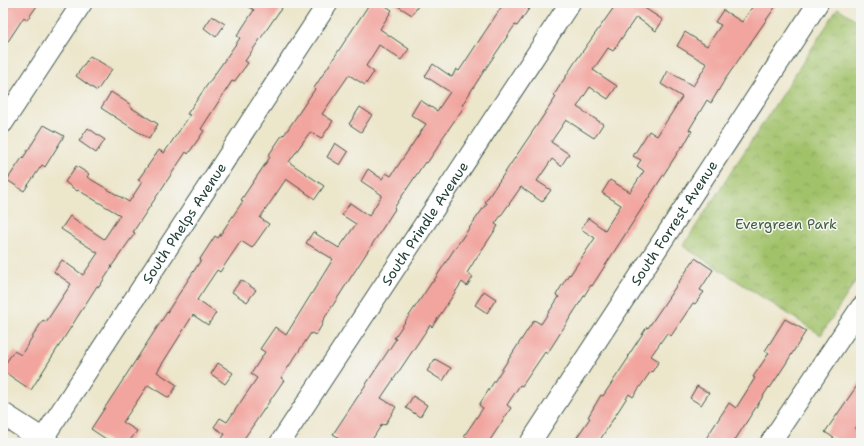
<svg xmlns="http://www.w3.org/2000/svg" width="864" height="446" font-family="'Shantell Sans',sans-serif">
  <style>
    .park { fill: url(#park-crowns); stroke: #60804f }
    .building { fill: #f2a59f }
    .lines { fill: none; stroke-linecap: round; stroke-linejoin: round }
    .minor-casing { stroke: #3e564b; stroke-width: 22 }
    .major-casing { stroke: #3e564b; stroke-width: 24 }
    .minor { stroke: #fff; stroke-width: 20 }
    .major { stroke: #fff; stroke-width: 22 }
    .labels { text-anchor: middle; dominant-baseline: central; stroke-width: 3; stroke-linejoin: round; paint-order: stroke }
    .street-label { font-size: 14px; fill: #1f3d34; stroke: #f6f6f2 }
    .park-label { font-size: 14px; fill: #405e42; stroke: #f6f6f2 }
  </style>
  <defs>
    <pattern id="park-crowns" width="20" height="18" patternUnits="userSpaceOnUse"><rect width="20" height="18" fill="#a2c26a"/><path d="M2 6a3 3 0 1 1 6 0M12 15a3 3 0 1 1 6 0" fill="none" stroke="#839f58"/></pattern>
  </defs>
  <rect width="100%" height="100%" fill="#f6f6f2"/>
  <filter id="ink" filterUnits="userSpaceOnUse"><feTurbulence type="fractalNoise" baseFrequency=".025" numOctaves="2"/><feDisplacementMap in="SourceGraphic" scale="8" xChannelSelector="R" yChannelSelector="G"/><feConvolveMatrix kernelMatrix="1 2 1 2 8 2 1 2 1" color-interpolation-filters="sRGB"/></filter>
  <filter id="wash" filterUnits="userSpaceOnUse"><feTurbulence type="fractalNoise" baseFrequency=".012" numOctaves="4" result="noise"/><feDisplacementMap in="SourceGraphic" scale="16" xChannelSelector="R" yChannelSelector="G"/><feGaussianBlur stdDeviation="0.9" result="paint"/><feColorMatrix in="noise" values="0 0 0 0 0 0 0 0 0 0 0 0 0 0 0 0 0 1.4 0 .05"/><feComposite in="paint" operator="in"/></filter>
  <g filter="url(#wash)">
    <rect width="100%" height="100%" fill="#ece6cb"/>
    <path class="park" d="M838,8l23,15v250l-40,62 -138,-89z"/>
    <g id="blocks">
      <g class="building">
        <path d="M11,3h28l-12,17 -3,-3 -21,32v-35z"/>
        <path d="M243,3h42l-40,58 3,2 -14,19 -2,-1 -31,48 3,2 -16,23 -2,-2 -53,80 2,1 -24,34h1l-13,20 -2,-1 -66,104 -28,-19v-4l11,-16 7,4 22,-35 3,2 25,-38 -17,-12 8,-12 21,15 15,-22 -37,-24 9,-13 34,23 16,-24 -42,-25 -1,1 -12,-9 11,-16 13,8 -2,3 42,25 13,-20 -4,-2 21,-30 5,3 26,-38 -3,-1 53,-76 -3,-2 17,-26z"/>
        <path d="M370,3h11l11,7 -12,19 29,20 -8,11 -22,-15 -13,21 8,6 -9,13 -16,-10 -27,39 11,7 -12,18 -11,-7 -21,30 35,24 -9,13 -29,-20 -26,39 9,6 -17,24 -11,-7 -21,31 -3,-2 -20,30 19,13 -8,12 -15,-10 -36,57 20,13 -8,13 -21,-13 -25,37 14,9 -9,12h-16l-21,-14 110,-169 -1,-1 15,-23 3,2 25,-37 -2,-1 29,-43 -2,-1 15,-22 1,1 31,-46 -1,-1z"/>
        <path d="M393,3h27l-8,12z"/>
        <path d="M504,3h29l-16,23 -2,-1 -31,46 -22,34 2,2 -23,33 1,1 -15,22 -2,-1 -31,46 1,1 -73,113 1,1 -7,12 -5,-2 -30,45 3,2 -43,63h-22l6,-9 -11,-7 6,-9 7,4 30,-44 -6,-4 14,-22 -5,-3 15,-22 11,8 47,-76 -27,-16 7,-11 26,16 17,-24 -14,-9 8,-12 19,13 13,-21 -21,-14 7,-12 14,10 4,-6 5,3 35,-52 -15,-9 9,-15 17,11 13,-19 -25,-16 8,-12 19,13 4,-8 3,2z"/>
        <path d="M617,3h29l-3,4 20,13 -7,11 -20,-14 -23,34 -5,-3 -15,22 24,16 -9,13 -18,-12 -13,20 26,17 -9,14 -28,-18 -15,22 18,12 -8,12 -9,-7 -15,22 14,9 -9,12 -21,-15 -26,37 3,2 -23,34 -8,13 6,4 -6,9 -5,-4 -30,45 -2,-2 -49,73 15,9 -11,18 -3,-1 -12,19h-36l4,-6 -5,-3 63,-95 -2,-1 38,-56h1l22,-34 32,-45 -2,-1 71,-105 -2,-2 21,-33z"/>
        <path d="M755,3h23l-54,78 -13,22 -4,-3 -18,30 3,1 -9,16 -1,-1 -90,140 -1,-1 -44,69 -2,-2 -23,34 -2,-1 -13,20 4,3 -11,17 -12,18h-12l-12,-7 19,-28 -4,-3 55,-85 7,4 18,-27 -3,-2 13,-21 1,1 25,-37 -14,-9 7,-11 17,12 16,-25 -19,-12 8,-13 20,12 14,-21 -7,-5 4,-6 -8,-4 16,-25 8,5 25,-39 -21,-13 7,-13 25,15 14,-22 -30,-18 8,-14 22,14 14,-21 -6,-3 8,-12 19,12z"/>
        <path d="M212,16l13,8 -9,13 -12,-9z"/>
        <path d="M90,56l22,13 -15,22 -21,-15z"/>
        <path d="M111,92l20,13 -1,2 28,17 -9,15 -48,-31z"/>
        <path d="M360,107l12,8 -11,17 -12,-8z"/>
        <path d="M44,125l20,11 -19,31 -3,-2 -18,26 -17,-11 15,-22h1z"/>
        <path d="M88,128l17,12 -9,13 -17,-12z"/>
        <path d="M335,143l13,9 -8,13 -13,-8z"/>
        <path d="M695,258l18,12 -13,20 4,2 -9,12 -2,-1 -22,33 -4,-3 -16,23 8,5 -7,11 -1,-1 -18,26 -4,-3 -31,49h-25l17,-25 -2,-1 13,-22 2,1 26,-39 -1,-1 19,-29 1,1z"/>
        <path d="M241,280l15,10 -9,12 -15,-10z"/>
        <path d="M484,291l12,8 -9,14 -12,-8z"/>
        <path d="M785,319l21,12 -21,34 -15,23 -1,-1 -36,56h-30l26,-40 7,5 19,-30 -2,-1 16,-24 -4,-2z"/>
        <path d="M435,359l16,9 -8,13 -16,-10z"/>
        <path d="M218,363l15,10 -8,11 -14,-10z"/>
        <path d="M861,380v40l-6,9 6,5v9h-20l-16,-11z"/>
        <path d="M697,386l12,7 -8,12 -11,-7z"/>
        <path d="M413,396l14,9 -7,12 -14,-9z"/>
      </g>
    </g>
  </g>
  <g filter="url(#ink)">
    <use href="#blocks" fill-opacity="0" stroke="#3e564b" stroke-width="1"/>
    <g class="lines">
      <g class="minor-casing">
        <g id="minor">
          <path d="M3,123l79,-120"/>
          <path id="s1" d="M40,443l288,-440"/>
          <path id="s2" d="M280,443l290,-440"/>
          <path id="s3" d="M530,443l288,-440"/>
          <path d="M770,443l91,-136"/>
        </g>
      </g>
      <g class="major-casing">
        <path id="major" d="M3,414l45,29"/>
      </g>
      <use href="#minor" class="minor"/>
      <use href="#major" class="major"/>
    </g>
  </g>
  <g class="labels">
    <g class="street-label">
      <text stroke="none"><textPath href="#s1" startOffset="263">South Phelps Avenue</textPath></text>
      <text stroke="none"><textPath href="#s2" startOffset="263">South Prindle Avenue</textPath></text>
      <text stroke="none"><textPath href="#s3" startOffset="263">South Forrest Avenue</textPath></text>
    </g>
    <g class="park-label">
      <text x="786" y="224">Evergreen Park</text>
    </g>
  </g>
  <rect width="864" height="446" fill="none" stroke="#f6f6f2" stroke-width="16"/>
</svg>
